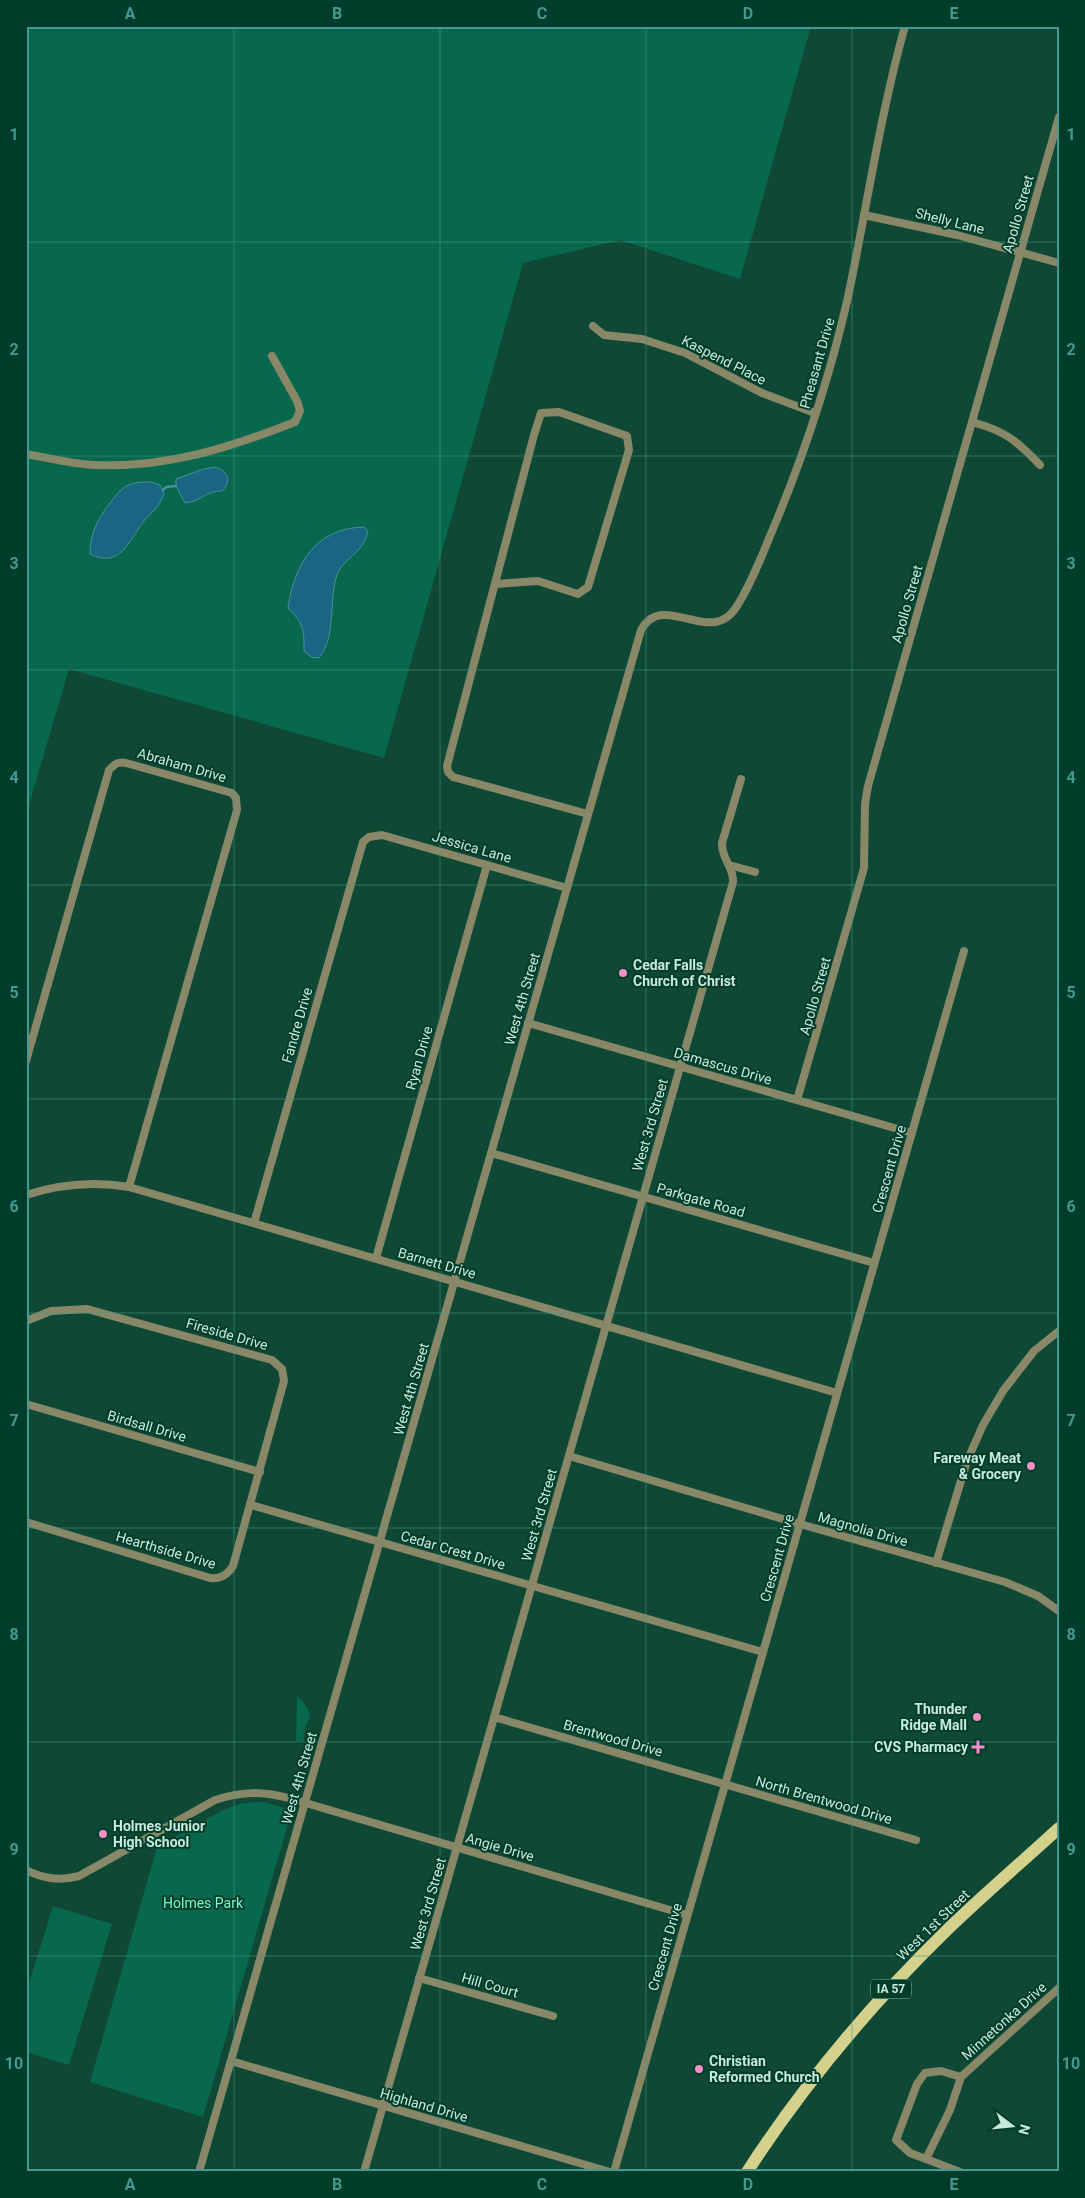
<svg xmlns="http://www.w3.org/2000/svg" width="1085" height="2198" font-family="Roboto,sans-serif">
  <style>
    .green { fill: #07684d }
    .water { fill: #186681; stroke: #4d8e9c }
    .lines { fill: none; stroke-linecap: round; stroke-linejoin: round }
    .stream { stroke: #4d8e9c; stroke-width: 2.5 }
    .street { stroke: #888767; stroke-width: 8 }
    .primary { stroke: #d3d18c; stroke-width: 12 }
    .grid { fill: none; stroke: #46998f; stroke-width: 1; stroke-opacity: 0.55 }
    .poi-dot { fill: #f98fca; stroke: #003d2b; stroke-width: 2 }
    .labels { text-anchor: middle; dominant-baseline: central; stroke-width: 4; stroke-linejoin: round; paint-order: stroke }
    .shield { fill: #003d2b; stroke: #8cb6a6; stroke-width: 1 }
    .shield-label { font-size: 12px; font-weight: bold; fill: #c8eadb }
    .street-label { font-size: 14px; fill: #c8eadb; stroke: #003d2b }
    .poi-label { font-size: 14px; font-weight: bold; fill: #c8eadb; stroke: #003d2b; text-anchor: start }
    .park-label { font-size: 14px; fill: #79faca; stroke: #003d2b }
    .neatline { fill: none; stroke: #46998f; stroke-width: 2 }
    .grid-label { font-size: 16px; text-anchor: middle; font-weight: bold; fill: #46998f }
  </style>
  <rect width="100%" height="100%" fill="#0f4835"/>
  <g class="green">
    <path d="M26,26h785l-71,253 -120,-39 -97,23 -139,495 -315,-89 -43,146z"/>
    <path d="M297,1696c25,25 6,19 7,45h-8z"/>
    <path d="M264,1802l28,8 -89,307 -113,-35 67,-235 64,-36 21,-8z"/>
    <path d="M53,1906l59,18 -43,141 -43,-13v-59z"/>
  </g>
  <g class="water">
    <path d="M214,467c13,2 19,14 8,24 -14,-1 -23,11 -37,12l-9,-17v-7l28,-10z"/>
    <path d="M151,482l9,3 4,9c-5,14 -12,17 -21,28 -14,19 -23,47 -53,32 0,-23 10,-39 24,-56 3,-4 6,-8 11,-11 8,-5 17,-5 26,-5z"/>
    <path d="M364,527l4,5c-7,24 -24,25 -31,43 -9,27 0,60 -18,83l-8,-1 -7,-6c0,-22 0,-27 -16,-43 6,-44 28,-80 76,-81z"/>
  </g>
  <g class="lines">
    <path class="stream" d="M163,490l3,-3 10,-1"/>
    <g class="street">
      <path d="M864,215l93,20 102,28"/>
      <path d="M593,326l11,9 38,4 43,14 77,40 53,20"/>
      <path d="M972,422c33,9 44,18 68,43"/>
      <path d="M26,454c23,4 46,10 68,11 73,3 135,-17 201,-43l5,-11 -3,-10 -25,-45"/>
      <path d="M495,584l43,-3 40,13 10,-7 41,-137 -2,-14 -68,-24 -18,1 -7,22 -87,331 1,6 5,5 135,37"/>
      <path d="M729,865l26,7"/>
      <path d="M528,1023l384,110"/>
      <path d="M26,1061l83,-291c6,-6 9,-9 17,-7l106,30 4,5 1,12 -108,377"/>
      <path d="M797,1100l67,-232 1,-64 3,-18 191,-669"/>
      <path d="M491,1153l383,110"/>
      <path d="M26,1195c34,-11 68,-14 103,-8l708,206"/>
      <path d="M254,1223l109,-381 6,-5 13,-2 185,53"/>
      <path d="M376,1258l111,-393"/>
      <path d="M26,1321l25,-10 36,-2 185,51 10,9 2,12 -51,185c-6,9 -12,13 -23,12l-184,-56"/>
      <path d="M26,1404l234,68"/>
      <path d="M569,1456l231,68 205,58 33,14 21,15"/>
      <path d="M251,1505l512,147"/>
      <path d="M936,1563l31,-102 16,-36 20,-34 31,-40 25,-20"/>
      <path d="M494,1717l422,123"/>
      <path d="M26,1870c18,9 33,11 53,6l136,-76c28,-9 48,-9 77,-1l395,116"/>
      <path d="M419,1978l134,38"/>
      <path d="M231,2061l379,111"/>
      <path d="M961,2077l-20,-6 -16,2 -8,11 -21,56 14,13 16,6 24,-49 11,-33 98,-89"/>
      <path d="M926,2159l34,13"/>
      <path d="M199,2172l442,-1542c23,-41 70,19 96,-24 17,-27 28,-59 41,-89 29,-71 53,-145 70,-220 19,-90 32,-182 57,-271"/>
      <path d="M364,2172l369,-1290c1,-15 -12,-24 -11,-39l19,-64"/>
      <path d="M614,2172l350,-1221"/>
    </g>
    <path class="primary" d="M747,2172c57,-88 125,-169 200,-242 36,-35 75,-68 112,-102"/>
  </g>
  <path class="grid" d="M234,26v2146M440,26v2146M646,26v2146M852,26v2146M26,242h1033M26,456h1033M26,670h1033M26,885h1033M26,1099h1033M26,1313h1033M26,1528h1033M26,1742h1033M26,1956h1033"/>
  <g class="poi-dot">
    <circle cx="623" cy="973" r="5"/>
    <circle cx="1031" cy="1466" r="5"/>
    <circle cx="977" cy="1717" r="5"/>
    <path d="M975.5 1739.5h5v5h5v5h-5v5h-5v-5h-5v-5h5z"/>
    <circle cx="103" cy="1834" r="5"/>
    <circle cx="699" cy="2069" r="5"/>
  </g>
  <g class="labels">
    <rect class="shield" x="871" y="1979.5" width="40" height="19" rx="4"/>
    <g class="shield-label">
      <text x="891" y="1989">IA 57</text>
    </g>
    <g class="street-label">
      <text transform="translate(1018 214) rotate(-74)">Apollo Street</text>
      <text transform="translate(950 221) rotate(14)">Shelly Lane</text>
      <text transform="translate(724 360) rotate(27)">Kaspend Place</text>
      <text transform="translate(817 363) rotate(-74)">Pheasant Drive</text>
      <text transform="translate(907 604) rotate(-74)">Apollo Street</text>
      <text transform="translate(182 765) rotate(16)">Abraham Drive</text>
      <text transform="translate(472 847) rotate(16)">Jessica Lane</text>
      <text transform="translate(815 996) rotate(-74)">Apollo Street</text>
      <text transform="translate(522 999) rotate(-74)">West 4th Street</text>
      <text transform="translate(297 1025) rotate(-74)">Fandre Drive</text>
      <text transform="translate(419 1058) rotate(-74)">Ryan Drive</text>
      <text transform="translate(723 1066) rotate(16)">Damascus Drive</text>
      <text transform="translate(650 1125) rotate(-74)">West 3rd Street</text>
      <text transform="translate(889 1169) rotate(-74)">Crescent Drive</text>
      <text transform="translate(701 1200) rotate(16)">Parkgate Road</text>
      <text transform="translate(437 1263) rotate(16)">Barnett Drive</text>
      <text transform="translate(227 1334) rotate(16)">Fireside Drive</text>
      <text transform="translate(411 1389) rotate(-74)">West 4th Street</text>
      <text transform="translate(147 1426) rotate(16)">Birdsall Drive</text>
      <text transform="translate(539 1515) rotate(-74)">West 3rd Street</text>
      <text transform="translate(863 1529) rotate(16)">Magnolia Drive</text>
      <text transform="translate(166 1550) rotate(16)">Hearthside Drive</text>
      <text transform="translate(453 1550) rotate(16)">Cedar Crest Drive</text>
      <text transform="translate(777 1558) rotate(-74)">Crescent Drive</text>
      <text transform="translate(613 1738) rotate(16)">Brentwood Drive</text>
      <text transform="translate(299 1778) rotate(-74)">West 4th Street</text>
      <text transform="translate(824 1800) rotate(16)">North Brentwood Drive</text>
      <text transform="translate(500 1847) rotate(16)">Angie Drive</text>
      <text transform="translate(428 1904) rotate(-74)">West 3rd Street</text>
      <text transform="translate(933 1925) rotate(-44)">West 1st Street</text>
      <text transform="translate(665 1947) rotate(-74)">Crescent Drive</text>
      <text transform="translate(490 1985) rotate(16)">Hill Court</text>
      <text transform="translate(1004 2021) rotate(-42)">Minnetonka Drive</text>
      <text transform="translate(424 2105) rotate(16)">Highland Drive</text>
    </g>
    <g class="poi-label">
      <text x="633" y="965">Cedar Falls<tspan x="633" dy="16">Church of Christ</tspan></text>
      <text x="1021" y="1458" text-anchor="end">Fareway Meat<tspan x="1021" dy="16">&amp; Grocery</tspan></text>
      <text x="967" y="1709" text-anchor="end">Thunder<tspan x="967" dy="16">Ridge Mall</tspan></text>
      <text x="968" y="1747" text-anchor="end">CVS Pharmacy</text>
      <text x="113" y="1826">Holmes Junior<tspan x="113" dy="16">High School</tspan></text>
      <text x="709" y="2061">Christian<tspan x="709" dy="16">Reformed Church</tspan></text>
    </g>
    <g class="park-label">
      <text x="203" y="1903">Holmes Park</text>
    </g>
  </g>
  <rect width="1085" height="2198" fill="none" stroke="#003d2b" stroke-width="55"/>
  <g transform="translate(1012 2126) rotate(106)" stroke="#003d2b" stroke-width="4" paint-order="stroke">
  <path d="M0-4L9 19L0 12L-9 19Z" fill="#c8eadb"/>
  <text y="-8" font-size="14" font-weight="bold" text-anchor="middle" fill="#c8eadb">N</text>
  </g>
  <rect x="28" y="28" width="1030" height="2142" class="neatline"/>
  <g class="grid-label">
    <text x="130" y="19">A</text>
    <text x="337" y="19">B</text>
    <text x="542" y="19">C</text>
    <text x="748" y="19">D</text>
    <text x="954" y="19">E</text>
    <text x="14" y="140">1</text>
    <text x="1071" y="140">1</text>
    <text x="14" y="355">2</text>
    <text x="1071" y="355">2</text>
    <text x="14" y="569">3</text>
    <text x="1071" y="569">3</text>
    <text x="14" y="783">4</text>
    <text x="1071" y="783">4</text>
    <text x="14" y="998">5</text>
    <text x="1071" y="998">5</text>
    <text x="14" y="1212">6</text>
    <text x="1071" y="1212">6</text>
    <text x="14" y="1426">7</text>
    <text x="1071" y="1426">7</text>
    <text x="14" y="1640">8</text>
    <text x="1071" y="1640">8</text>
    <text x="14" y="1855">9</text>
    <text x="1071" y="1855">9</text>
    <text x="14" y="2069">10</text>
    <text x="1071" y="2069">10</text>
    <text x="130" y="2190">A</text>
    <text x="337" y="2190">B</text>
    <text x="542" y="2190">C</text>
    <text x="748" y="2190">D</text>
    <text x="954" y="2190">E</text>
  </g>
</svg>
